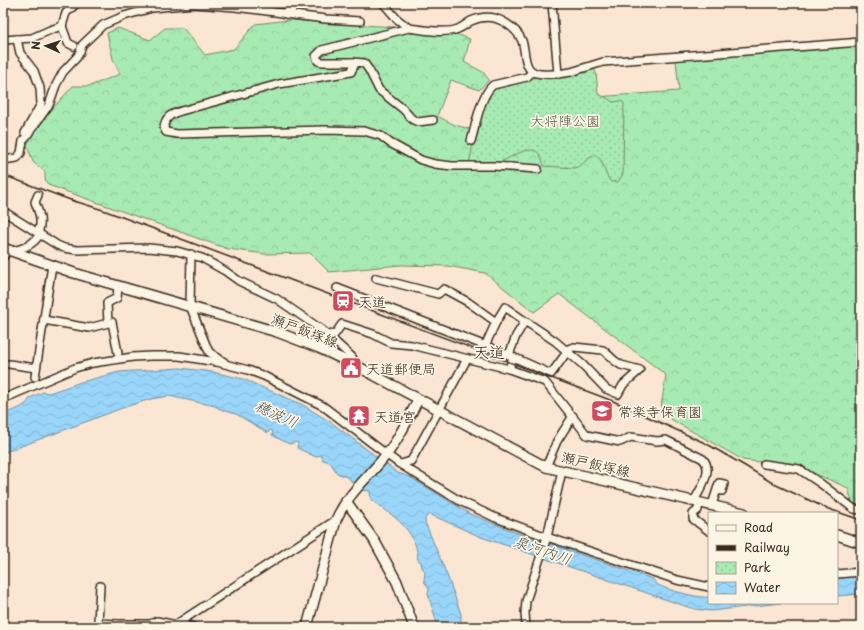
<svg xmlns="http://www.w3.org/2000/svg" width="864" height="630" font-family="'Playpen Sans','Klee One',sans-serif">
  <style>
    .forest { fill: url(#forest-crowns); stroke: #728a68 }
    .park { fill: url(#park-dots); stroke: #728a68 }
    .water { fill: url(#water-waves); stroke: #7391a2 }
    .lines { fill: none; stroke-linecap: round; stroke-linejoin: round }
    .minor-casing { stroke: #3b2a1e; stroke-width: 10 }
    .major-casing { stroke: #3b2a1e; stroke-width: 12 }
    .minor { stroke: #fcf5e5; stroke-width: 7 }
    .major { stroke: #fcf5e5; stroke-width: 9 }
    .rail { stroke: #3b2a1e; stroke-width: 1.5 }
    .labels { text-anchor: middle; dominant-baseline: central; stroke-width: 3.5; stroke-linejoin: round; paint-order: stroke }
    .park-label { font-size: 14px; fill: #565a43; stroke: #fcf5e5 }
    .poi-label { font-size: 14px; fill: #3b2a1e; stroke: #fcf5e5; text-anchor: start }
    .street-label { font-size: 14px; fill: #3b2a1e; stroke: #fcf5e5 }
    .water-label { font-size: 15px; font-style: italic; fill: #525555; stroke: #fcf5e5 }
    .quarter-label { font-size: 16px; fill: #3b2a1e; stroke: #fcf5e5 }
  </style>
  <defs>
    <pattern id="forest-crowns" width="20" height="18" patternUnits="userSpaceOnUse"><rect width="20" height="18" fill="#a8eab3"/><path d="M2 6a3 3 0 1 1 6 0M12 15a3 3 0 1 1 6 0" fill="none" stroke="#92c99a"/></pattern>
    <pattern id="park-dots" width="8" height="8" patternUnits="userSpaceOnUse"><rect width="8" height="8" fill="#a8eab3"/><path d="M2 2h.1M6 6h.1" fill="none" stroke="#92c99a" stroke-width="1.8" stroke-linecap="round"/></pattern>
    <pattern id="water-waves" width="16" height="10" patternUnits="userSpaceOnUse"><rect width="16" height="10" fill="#99d6fa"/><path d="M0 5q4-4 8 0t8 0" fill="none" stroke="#85b8d6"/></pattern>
  </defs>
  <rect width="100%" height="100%" fill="#fae6d3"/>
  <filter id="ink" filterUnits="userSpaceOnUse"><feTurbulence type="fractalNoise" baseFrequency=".025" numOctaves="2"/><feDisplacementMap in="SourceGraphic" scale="8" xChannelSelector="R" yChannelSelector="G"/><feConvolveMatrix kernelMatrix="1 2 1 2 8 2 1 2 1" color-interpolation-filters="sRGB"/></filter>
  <g filter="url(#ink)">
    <path class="forest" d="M290,20l104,7 16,6 46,1 14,5 -6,23 19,10 6,8 -10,10 -28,-10 -14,36 18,9 25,7 115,-35 84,-6 -3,-31 185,-16v465l-8,-3 -5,-18 -48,-21 -57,-7 -71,-40 -11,-13 5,-32 -107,-81 -25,18 -49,-39 -37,-7 -48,-1 -71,7 -19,-19 -45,1 -37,-5 -180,-64 -3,-6v-7l-12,-10 -7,-19 26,-34 21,-23h17l30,-12 -7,-15 -6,-26 11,-5 32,12 15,-12h18l22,27 29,-6 21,-25z"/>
    <path class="park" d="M593,69l3,3 2,22 9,4 6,4 8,-1 3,2 -1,71 -5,8h-7c-8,-9 -6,-20 -15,-27 -9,2 -13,11 -22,13l-30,-2c-1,-3 -2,-8 -4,-11 -9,-14 -33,6 -43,8 -8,3 -19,1 -28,1 5,-24 10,-57 24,-76l28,-7 14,-5 31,1 14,-6z"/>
    <g class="water">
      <path d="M180,368l33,4 30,7 60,26 29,18 66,50 12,4 60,37 45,18 138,47c1,2 2,4 4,5 6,5 44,15 52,13v6h72l-70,8 -17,-2 -213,-72 -52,-23 -4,5v3l22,53 14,39v13h-20l-4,-4 -9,-29 1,-5 -5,-8 1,-10 -3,-3 -1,-6 -3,-2c-1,-3 0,-6 -1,-9 -5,-24 -27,-38 -46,-51l-1,-9 -8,-1 -11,-9 -2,-3 -12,-5 -7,-11 -7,-2 -2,-5h-1l-4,2 -19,-9 1,-4 -1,-2 -8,2 -17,-9 1,-4 -3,-1 -2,3 -32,-19 -14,-4 -7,-4 -46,-10 -18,3 -26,8 -122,46v-39c10,-4 23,-6 27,-16l13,-6 6,1 32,-11 38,-10z"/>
      <path d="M861,575v19l-24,2v-19z"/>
    </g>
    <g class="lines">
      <g class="minor-casing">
        <g id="minor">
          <path d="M383,3l14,16 12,9"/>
          <path d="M552,3l6,71 13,-2 32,-10 258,-20"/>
          <path d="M285,14l41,5 34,2"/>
          <path d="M62,26l6,17 6,3"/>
          <path d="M17,39l3,14 14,18 6,17 1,16 -16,29"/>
          <path d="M3,40l29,-2 18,-8 12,-4 4,-13 11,-10"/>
          <path d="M353,62l11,1 5,7 10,20 24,19 9,10 6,3 15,-2"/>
          <path d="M471,141c5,-16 9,-45 22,-56l34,-8 5,-5"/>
          <path d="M3,160l14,-2 4,-5 2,-12 26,-36 7,-20 7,-13 14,-15 3,-5 2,-7 21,-20 21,-9 28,-8 41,-4 42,3 48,6 8,-2 6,-8"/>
          <path d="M538,169l-44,-3h-42l-17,-2 -14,-4 -31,-17 -9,-7 -17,-5 -39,-1 -148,4 -11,-2 -2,-4c1,-11 7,-14 17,-17l98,-27 72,-12 4,-8 -2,-2h-31l-4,-1 -2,-5 6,-6 87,-22c13,2 37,6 49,1 5,-2 9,-6 13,-8 11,-5 23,-5 33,1 7,4 15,11 18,19 4,10 1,29 14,32 7,2 15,1 22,1"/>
          <path d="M3,211l54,34 7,3 13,2 72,-2 28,3 25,7 23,13 14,10 38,18 45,31 30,27 2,4 1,4"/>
          <path d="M38,232c5,-11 1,-19 -3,-30l3,-7"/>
          <path d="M12,251c13,-3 21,-6 28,-17"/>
          <path d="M191,254l-1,52 19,46 15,10"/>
          <path d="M3,257l6,-7"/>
          <path d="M376,278l62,16 6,-5 24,13 28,20"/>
          <path d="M337,288l172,67"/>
          <path d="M44,320l45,8 23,-6 6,31"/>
          <path d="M108,323l-1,-20 10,-5 1,-12"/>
          <path d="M327,335l8,-1 7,-10 31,10 18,9 21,2 97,24 36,13 42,53 33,7 11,-5 26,4 9,-1 37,19c11,12 -3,30 -9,42"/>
          <path d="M485,346l11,-24 9,-15 20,14"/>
          <path d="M319,348l8,-13"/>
          <path d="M513,357l38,17 16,-22"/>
          <path d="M9,364l27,4"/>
          <path d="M509,369l4,-12 -4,-2 7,-19 9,-15 30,20 28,24 23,24 12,5 5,-9 17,-15 -19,-5 -6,-4 -12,-11 -29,-3 -9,3"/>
          <path d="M35,377l17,-112"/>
          <path d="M3,399l72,-31 18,-5 40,-6 18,-1h28l38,6 31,8 16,6 59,30 75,57 62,38 36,17 51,19 130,43 32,7"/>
          <path d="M401,464l10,-3 56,-102"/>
          <path d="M764,464l35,5 21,14 34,26 7,1"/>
          <path d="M546,467l11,-26 16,-25"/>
          <path d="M699,502l-1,8 -5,4v5l16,12"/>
          <path d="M712,505l7,-22 5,1 -2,7 -5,-1"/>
          <path d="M837,574l24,-2"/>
          <path d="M100,586l-2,37 19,1v3"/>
          <path d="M117,624h33l7,-3 19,4"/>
          <path d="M177,624l16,3"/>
          <path d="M172,627l164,-107"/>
          <path d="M526,627l-1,-14 1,-12 21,-64 15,-66"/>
        </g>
      </g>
      <g class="major-casing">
        <g id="major">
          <path d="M3,248l71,25 203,59 42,16 36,17 191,102 198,46"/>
          <path d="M346,501l28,39 23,42 17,45"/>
          <path d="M837,535l24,8"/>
          <path d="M307,627l29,-107c11,-26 33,-43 50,-65 12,-14 23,-38 32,-55"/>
        </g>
      </g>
      <use href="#minor" class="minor"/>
      <use href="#major" class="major"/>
      <g class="rail">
        <path d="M3,175l73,27"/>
        <path d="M71,200l32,10 89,33 421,158 94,43 38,22 29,18 52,24 35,12"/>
      </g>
    </g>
  </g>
  <defs>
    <g id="station-square" transform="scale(1.15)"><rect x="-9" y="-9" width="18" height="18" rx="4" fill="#d1495b" stroke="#fcf5e5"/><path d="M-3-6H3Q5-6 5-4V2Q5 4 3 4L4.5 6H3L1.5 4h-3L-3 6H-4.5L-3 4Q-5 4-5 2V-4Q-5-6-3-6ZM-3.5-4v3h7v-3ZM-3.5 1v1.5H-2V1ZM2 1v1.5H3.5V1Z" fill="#fff"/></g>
    <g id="civic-square" transform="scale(1.15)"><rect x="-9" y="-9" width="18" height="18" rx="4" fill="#d1495b" stroke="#fcf5e5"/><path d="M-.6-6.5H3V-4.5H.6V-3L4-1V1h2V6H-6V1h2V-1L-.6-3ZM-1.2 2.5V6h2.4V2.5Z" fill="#fff"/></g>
    <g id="school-square" transform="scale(1.15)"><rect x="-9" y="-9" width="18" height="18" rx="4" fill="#d1495b" stroke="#fcf5e5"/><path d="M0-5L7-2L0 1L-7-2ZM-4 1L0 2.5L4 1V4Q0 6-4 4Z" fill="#fff"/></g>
    <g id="temple-square" transform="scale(1.15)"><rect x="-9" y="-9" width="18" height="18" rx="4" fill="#d1495b" stroke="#fcf5e5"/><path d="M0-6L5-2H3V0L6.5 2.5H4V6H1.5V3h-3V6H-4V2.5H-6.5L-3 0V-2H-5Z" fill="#fff"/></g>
  </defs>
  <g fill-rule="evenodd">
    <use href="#station-square" x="343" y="301"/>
    <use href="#civic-square" x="351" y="368"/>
    <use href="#school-square" x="602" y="411"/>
    <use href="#temple-square" x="359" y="416"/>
  </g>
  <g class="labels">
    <g class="park-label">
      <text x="565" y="120">大将陣公園</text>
    </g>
    <g class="poi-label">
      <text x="358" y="301">天道</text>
      <text x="366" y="368">天道郵便局</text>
      <text x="618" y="411">常楽寺保育園</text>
      <text x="374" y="416">天道宮</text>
    </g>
    <g class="street-label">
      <text transform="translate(305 330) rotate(21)">瀬戸飯塚線</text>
      <text transform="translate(596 464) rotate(13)">瀬戸飯塚線</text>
    </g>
    <g class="water-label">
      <text transform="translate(277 413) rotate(24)">穂波川</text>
      <text transform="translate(543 549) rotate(19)">泉河内川</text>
    </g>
    <g class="quarter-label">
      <text x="489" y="351">天道</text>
    </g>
  </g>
  <rect width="864" height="630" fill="none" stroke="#fcf5e5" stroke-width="16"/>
  <rect x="8" y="8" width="848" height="614" fill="none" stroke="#3b2a1e" stroke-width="1.5" filter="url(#ink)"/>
  <rect x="708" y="512" width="130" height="92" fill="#fcf5e5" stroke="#afa495"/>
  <rect x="716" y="525" width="20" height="6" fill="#fcf5e5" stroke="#afa495"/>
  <text x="744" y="532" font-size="12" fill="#3b2a1e">Road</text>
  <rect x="716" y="545" width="20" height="6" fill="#3b2a1e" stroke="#afa495"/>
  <text x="744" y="552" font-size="12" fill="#3b2a1e">Railway</text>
  <rect x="716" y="562" width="20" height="12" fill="url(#park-dots)" stroke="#afa495"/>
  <text x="744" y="572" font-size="12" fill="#3b2a1e">Park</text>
  <rect x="716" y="582" width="20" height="12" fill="url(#water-waves)" stroke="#afa495"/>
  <text x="744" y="592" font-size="12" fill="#3b2a1e">Water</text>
  <g transform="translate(46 46) rotate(273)" stroke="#fcf5e5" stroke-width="3" paint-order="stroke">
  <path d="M0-3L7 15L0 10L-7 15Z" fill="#3b2a1e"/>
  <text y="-6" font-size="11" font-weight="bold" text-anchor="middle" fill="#3b2a1e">N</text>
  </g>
</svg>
